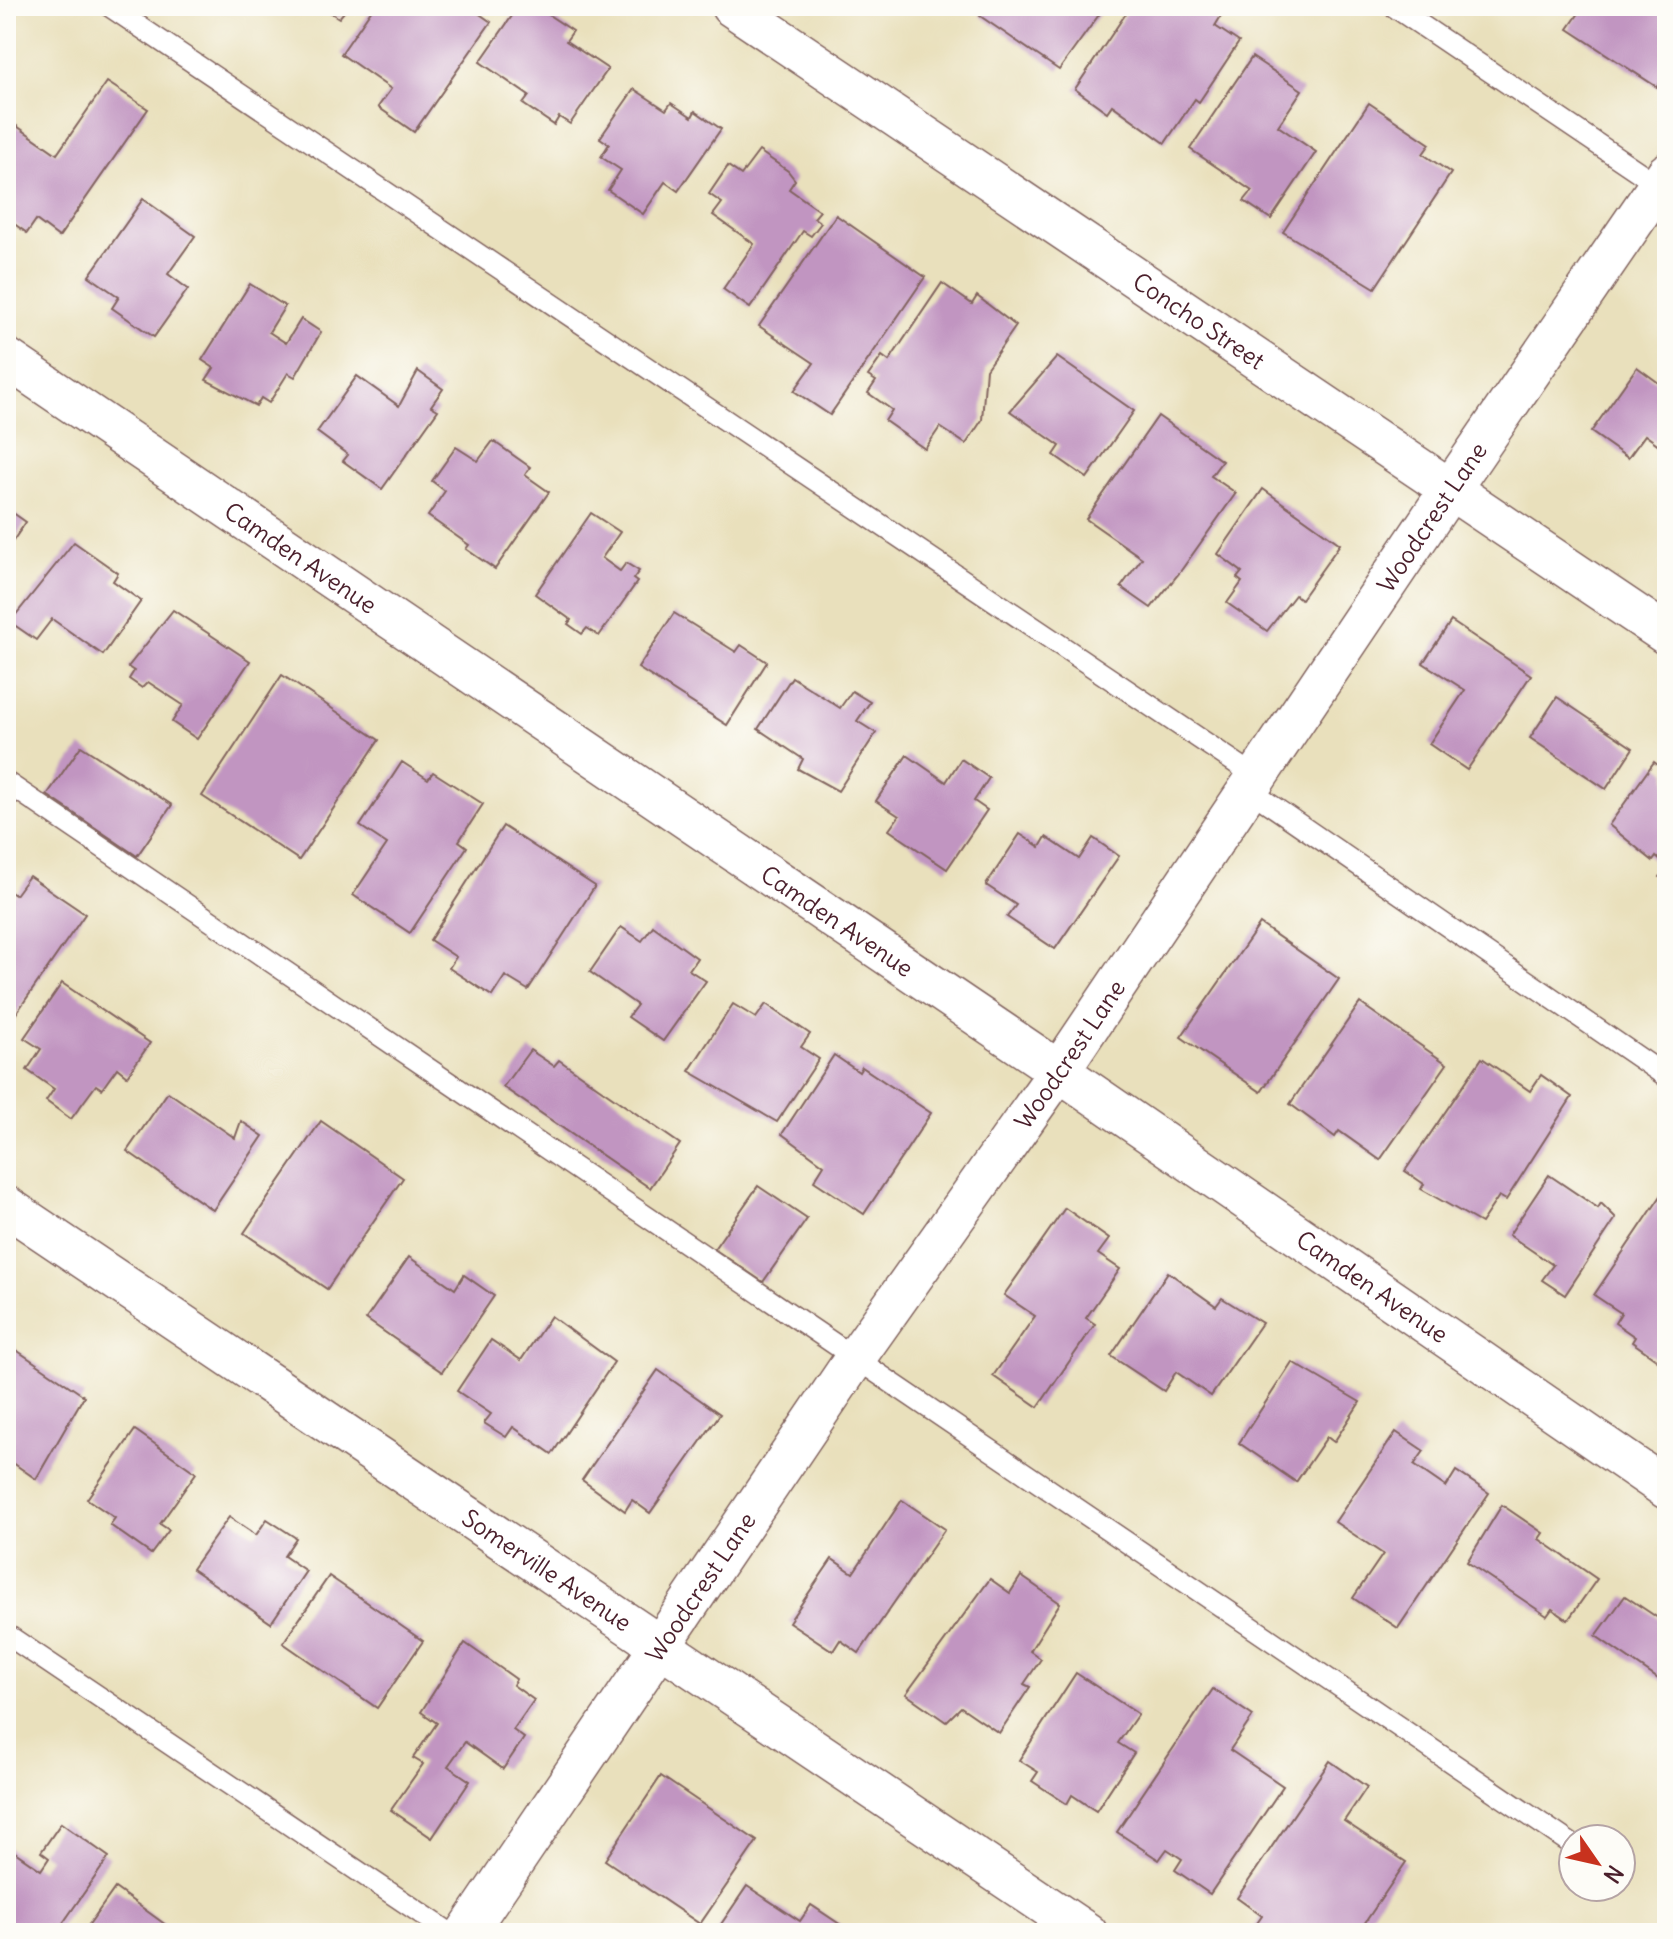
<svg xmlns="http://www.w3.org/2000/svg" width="1673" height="1939" font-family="Delius,sans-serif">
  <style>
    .building { fill: #c195c1 }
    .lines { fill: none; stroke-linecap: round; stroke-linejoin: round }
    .lane-casing { stroke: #82635e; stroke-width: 23 }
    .street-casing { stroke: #82635e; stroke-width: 43 }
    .lane { stroke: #fff; stroke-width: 20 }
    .street { stroke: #fff; stroke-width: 40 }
    .labels { text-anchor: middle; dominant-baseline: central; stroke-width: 6; stroke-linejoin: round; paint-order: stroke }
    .street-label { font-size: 24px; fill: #4a1f2b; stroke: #fdfcf7 }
  </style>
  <rect width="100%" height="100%" fill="#fdfcf7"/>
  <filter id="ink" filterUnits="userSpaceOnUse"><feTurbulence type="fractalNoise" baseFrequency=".0125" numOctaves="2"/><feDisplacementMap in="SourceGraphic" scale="16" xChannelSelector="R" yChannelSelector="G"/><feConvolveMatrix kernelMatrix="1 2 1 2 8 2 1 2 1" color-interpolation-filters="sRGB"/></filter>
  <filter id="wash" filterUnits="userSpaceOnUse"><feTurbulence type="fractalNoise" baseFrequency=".006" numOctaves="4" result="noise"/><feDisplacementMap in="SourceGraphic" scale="32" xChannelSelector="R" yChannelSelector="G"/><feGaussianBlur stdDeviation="1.8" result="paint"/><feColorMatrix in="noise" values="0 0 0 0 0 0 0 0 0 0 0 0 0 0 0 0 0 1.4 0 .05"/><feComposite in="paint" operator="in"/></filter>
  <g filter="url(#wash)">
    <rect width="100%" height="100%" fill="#e9e0bc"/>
    <g id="blocks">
      <g class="building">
        <path d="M320,6h29l-10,12z"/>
        <path d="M374,6h103l-3,4 17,12 -77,110 -36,-25 13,-18 -50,-35z"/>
        <path d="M519,6h16l38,25 -7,10 42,28 -38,55 -11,-7 -5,8 -31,-21 6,-8 -49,-34z"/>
        <path d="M987,6h106l8,6 -42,58 -79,-54z"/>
        <path d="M1131,6h75l15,10 -6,10 24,16 -40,60 -4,-3 -30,44 -53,-38 -5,7 -32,-23z"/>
        <path d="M1584,6h83v66l-10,15 -89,-58z"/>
        <path d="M1252,57l50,33 -24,36 38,26 -45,67 -27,-18 8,-10 -62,-42z"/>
        <path d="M107,82l41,27 -89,128 -23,-17 -9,13 -21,-15v-95l2,-3 49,34z"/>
        <path d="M634,89l32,21 5,-7 21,14 3,-6 26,18 -43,62 -13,-9 -22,32 -35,-24 13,-20 -20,-13 8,-13 -9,-6z"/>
        <path d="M1369,103l61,41 -7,10 28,19 -76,115 -92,-56z"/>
        <path d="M759,151l29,20 7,9 -6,9 31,22 -6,7 7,5 -10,13 -8,-5 -53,77 -27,-19 31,-45 -41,-29 9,-12 -13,-9 19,-28 13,9z"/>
        <path d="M143,199l52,37 -27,38 20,15 -34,48 -42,-29 7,-11 -30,-21z"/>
        <path d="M836,215l89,62 -95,138 -36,-24 20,-28 -55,-37z"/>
        <path d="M942,283l30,21 5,-8 39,30 -30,43 -4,51 -16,24 -26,-17 -15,22 -40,-28 7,-11 -24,-17 8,-12 -8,-5 14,-20 7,5z"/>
        <path d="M250,284l35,22 -16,26 17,11 15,-24 20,13 -26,45 -7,-4 -19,30 -8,-5 -5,8 -50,-26 8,-12 -12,-8z"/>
        <path d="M1057,357l77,54 -47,67 -33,-23 6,-9 -50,-35z"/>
        <path d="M1637,367l30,22v62l-22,-16 -17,23 -37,-26z"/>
        <path d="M418,371l25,18 -12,17 7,4 -56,79 -39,-28 5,-6 -31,-23 40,-56 42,30z"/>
        <path d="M1158,416l64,45 -11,15 25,17 -56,79 -29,36 -30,-21 21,-29 -56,-39z"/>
        <path d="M493,441l37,26 -5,8 24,17 -54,77 -29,-20 3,-4 -41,-29 17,-25 -13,-10 24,-34 22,14z"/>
        <path d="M1263,489l77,55 -39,55 -6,-4 -28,36 -40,-28 15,-21 -5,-4 5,-6 -24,-18z"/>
        <path d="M6,508l20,14 -20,29z"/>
        <path d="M591,513l29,19 -18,26 18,13 6,-8 13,8 -6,8 4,3 -38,54 -12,-8 -5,6 -14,-10 3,-4 -36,-26z"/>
        <path d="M74,542l44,31 -5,8 28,20 -38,54 -51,-36 -16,21 -26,-18z"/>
        <path d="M173,610l77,51 -53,78 -25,-17 11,-17 -35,-23 -6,6 -13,-9 5,-8 -6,-4z"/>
        <path d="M674,613l62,39 5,-7 26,17 -40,63 -89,-57z"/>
        <path d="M1451,621l80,54 -64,95 -38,-26 36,-54 -42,-27z"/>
        <path d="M282,675l97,65 -80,120 -97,-64z"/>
        <path d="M792,677l48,31 12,-17 18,11 -13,19 19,12 -38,58 -40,-22 5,-10 -45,-30z"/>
        <path d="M1557,697l76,51 -27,41 -76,-51z"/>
        <path d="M81,746l91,59 -35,51 -90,-61z"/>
        <path d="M907,755l39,27 15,-23 28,19 -15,23 13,9 -40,59 -58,-39 10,-14 -23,-15z"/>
        <path d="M402,762l26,17 5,-7 50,32 -24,37 8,6 -57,86 -57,-38 34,-51 -27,-18z"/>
        <path d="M1654,762l13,10v110l-7,-5 7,-11 -11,-9 -3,4 -44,-36z"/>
        <path d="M503,826l92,60 -67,104 -23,-14 -13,20 -43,-28 7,-11 -26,-17z"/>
        <path d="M1020,834l20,13 6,-10 33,22 14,-21 26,18 -64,93 -48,-32 9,-12 -30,-20z"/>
        <path d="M29,876l56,38 -79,114v-139l9,6z"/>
        <path d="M1260,924l79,55 -78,113 -80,-55z"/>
        <path d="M653,926l44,32 -8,12 17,11 -43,60 -35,-24 9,-12 -47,-33 31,-45 21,14z"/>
        <path d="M62,983l88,60 -23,33 -10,-8 -15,21 -6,-4 -25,34 -25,-18 8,-12 -27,-19 14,-21 -17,-11z"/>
        <path d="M1360,1003l87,61 -67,96 -41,-29 -4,6 -45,-33z"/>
        <path d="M733,1004l23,14 10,-14 44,30 -9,13 18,12 -42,63 -88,-51z"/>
        <path d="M530,1050l24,16 5,-6 121,84 -30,44 -147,-101z"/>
        <path d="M834,1055l25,17 3,-5 69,46 -67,101 -50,-33 10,-16 -42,-31z"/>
        <path d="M1482,1058l48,33 11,-16 31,22 -66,103 -7,-4 -18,27 -60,-34 3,-5 -19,-13z"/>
        <path d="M168,1092l67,46 6,-17 22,15 -50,74 -86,-59z"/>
        <path d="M321,1121l82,57 -76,111 -83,-56z"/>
        <path d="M1549,1175l49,33 3,-5 15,15 -51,77 -23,-15 11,-15 -44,-30z"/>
        <path d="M758,1186l49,33 -44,63 -49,-33z"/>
        <path d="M1667,1187v162l-8,12 -27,-19 3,-5 -20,-14 6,-10 -27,-18z"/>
        <path d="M1065,1208l44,31 -11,15 22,15 -34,49 9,6 -57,83 -45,-31 42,-60 -31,-21z"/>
        <path d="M409,1257l46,32 9,-14 30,21 -52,76 -76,-53z"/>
        <path d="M1168,1272l48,34 6,-8 40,25 -51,73 -35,-24 -12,19 -53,-35z"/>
        <path d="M551,1316l63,46 -62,92 -39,-27 -7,10 -22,-14 7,-9 -34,-23 34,-51 30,20z"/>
        <path d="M6,1343l78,53 -48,83 -30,-21z"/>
        <path d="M1292,1362l68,40 -26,40 -7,-5 -31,45 -57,-39z"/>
        <path d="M658,1370l62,44 -70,99 -18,-13 -7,11 -43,-31z"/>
        <path d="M135,1430l61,43 -36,51 9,6 -18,24 -41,-29 5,-7 -28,-19z"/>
        <path d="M1396,1432l28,19 -10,14 32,22 10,-16 33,22 -91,135 -45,-30 30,-44 -48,-32z"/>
        <path d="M902,1500l43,29 -86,124 -19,-13 -7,11 -44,-29 43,-63 21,14z"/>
        <path d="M1502,1505l41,28 -4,6 58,40 -29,41 -16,-11 -5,7 -80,-54z"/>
        <path d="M229,1517l27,18 11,-16 29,19 -12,18 22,15 -35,52 -79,-54z"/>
        <path d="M329,1576l94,65 -46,67 -94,-65z"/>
        <path d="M1021,1576l39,27 -30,48 11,8 -17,25 6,3 -31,46 -38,-26 -15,15 -40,-28 84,-115 20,14z"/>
        <path d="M1625,1596l42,28v61l-71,-49z"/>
        <path d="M465,1643l51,36 -3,6 21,15 -21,30 11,8 -21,31 -38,-27 -17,24 22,15 -38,57 -41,-28 32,-46 -10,-6 24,-35 -16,-11z"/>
        <path d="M1076,1673l62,41 -20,29 16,10 -38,58 -24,-16 -5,9 -35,-23 6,-9 -19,-12z"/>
        <path d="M1213,1689l40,27 -23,34 53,36 -73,108 -35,-24 7,-11 -15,-10 -8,11 -42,-28z"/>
        <path d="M1330,1761l37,26 -23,34 62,41 -48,71h-100l-5,-4 9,-13 -25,-18z"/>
        <path d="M661,1776l96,65 -57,83 -95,-64z"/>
        <path d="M61,1823l48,34 -53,76h-50v-87l35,24 8,-12 -8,-6z"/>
        <path d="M747,1886l53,35 11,-16 42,28h-138z"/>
        <path d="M115,1888l62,45h-94z"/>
      </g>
    </g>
  </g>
  <g filter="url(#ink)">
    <use href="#blocks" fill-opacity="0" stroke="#82635e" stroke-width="2"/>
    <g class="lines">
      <g class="lane-casing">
        <g id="lane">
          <path d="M109,6l1149,772"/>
          <path d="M1393,6l271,183"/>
          <path d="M6,782l1567,1063"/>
          <path d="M1249,790l418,287"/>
          <path d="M6,1634l444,299"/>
        </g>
      </g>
      <g class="street-casing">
        <g id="street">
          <path id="s1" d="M731,6l936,629"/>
          <path id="s2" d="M6,358l1053,713 608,418"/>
          <path id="s3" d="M6,1206l1081,727"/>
          <path id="s4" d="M466,1933l390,-576 203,-286 390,-580 218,-318"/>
        </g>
      </g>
      <use href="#lane" class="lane"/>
      <use href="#street" class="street"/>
    </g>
  </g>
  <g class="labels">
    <g class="street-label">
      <text stroke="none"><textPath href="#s1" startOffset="564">Concho Street</textPath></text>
      <text stroke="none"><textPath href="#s4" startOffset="1714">Woodcrest Lane</textPath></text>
      <text stroke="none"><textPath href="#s2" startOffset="356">Camden Avenue</textPath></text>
      <text stroke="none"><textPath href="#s2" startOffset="1004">Camden Avenue</textPath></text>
      <text stroke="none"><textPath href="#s4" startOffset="1066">Woodcrest Lane</textPath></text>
      <text stroke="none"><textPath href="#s2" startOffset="1652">Camden Avenue</textPath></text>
      <text stroke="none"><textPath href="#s3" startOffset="652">Somerville Avenue</textPath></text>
      <text stroke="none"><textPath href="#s4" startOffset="418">Woodcrest Lane</textPath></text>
    </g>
  </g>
  <rect width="1673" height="1939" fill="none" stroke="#fdfcf7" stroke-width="32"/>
  <g transform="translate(1597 1863) rotate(124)"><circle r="38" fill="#fdfcf7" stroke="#b5a4a5" stroke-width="2"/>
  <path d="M0-6L14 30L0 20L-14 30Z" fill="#c8321e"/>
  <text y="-12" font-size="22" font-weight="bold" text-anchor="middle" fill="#4a1f2b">N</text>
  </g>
</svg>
